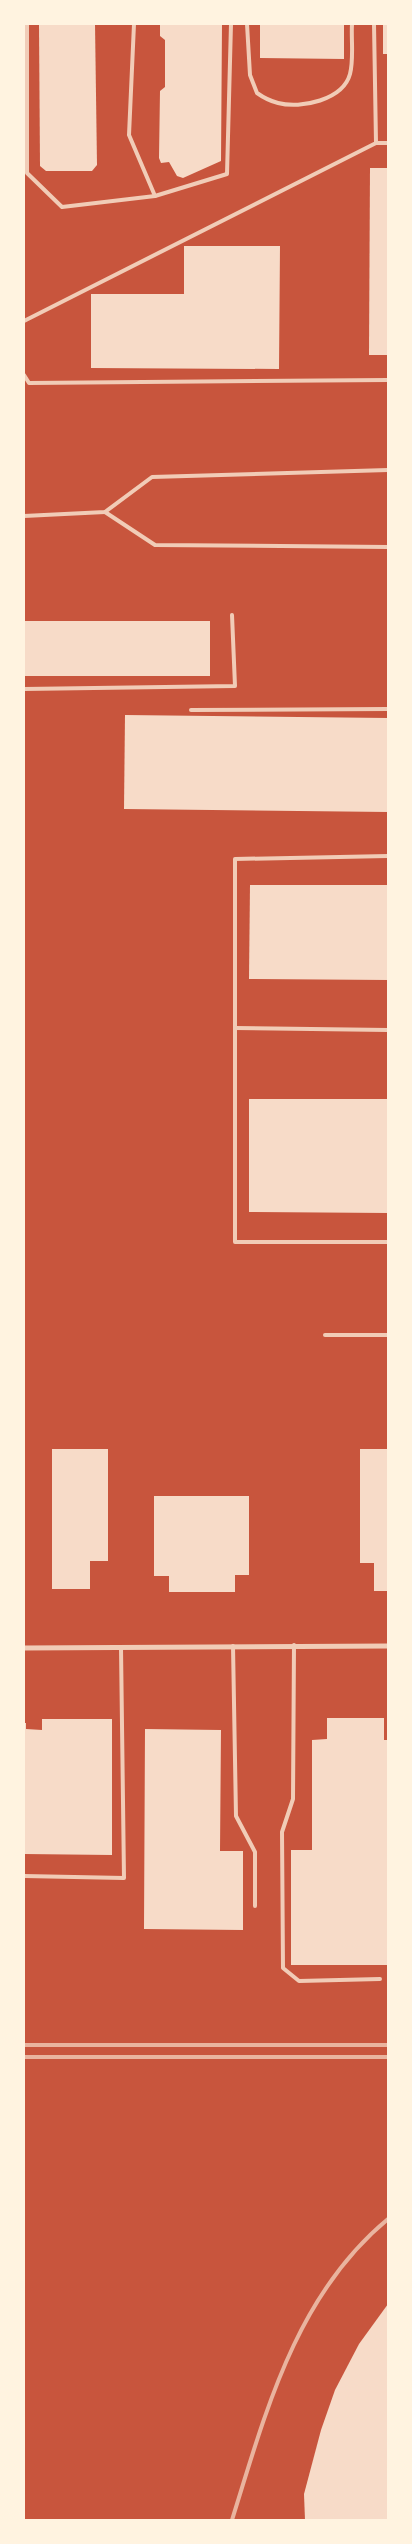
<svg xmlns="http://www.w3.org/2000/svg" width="412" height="2544" font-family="Raleway,sans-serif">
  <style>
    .building { fill: #f7dbc8 }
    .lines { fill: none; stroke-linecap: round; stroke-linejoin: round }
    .service { stroke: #f1ccb7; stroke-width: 4 }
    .minor { stroke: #f1ccb7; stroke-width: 5 }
    .rail { stroke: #e9b49f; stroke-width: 4 }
  </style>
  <rect width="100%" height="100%" fill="#c8553d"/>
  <g class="building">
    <path d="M39,24h56l2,141 -5,6h-46l-6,-5z"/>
    <path d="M160,24h62l-1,137 -38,17 -6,-2 -8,-14 -8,1 -2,-5 1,-67 5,-4v-47l-5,-4z"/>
    <path d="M260,24h84v35l-84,-1z"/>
    <rect x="383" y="24" width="5" height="30"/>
    <path d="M370,168h18v187h-19z"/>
    <path d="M184,246h96l-1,123 -188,-1v-74h93z"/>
    <rect x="24" y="621" width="186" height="55"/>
    <path d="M125,715l263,3v94l-264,-3z"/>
    <path d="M250,885h138v95l-139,-1z"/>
    <path d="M249,1099h139v114l-139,-1z"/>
    <path d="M52,1449h56v112h-18v28h-38z"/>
    <path d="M360,1449h28v142h-14v-28h-14z"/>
    <path d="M154,1496h95v79h-14v17h-66v-16h-15z"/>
    <path d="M327,1718h57v22h4v225h-97v-115h21v-110l15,-1z"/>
    <path d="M42,1719h70v136l-88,-1v-131h2v6l16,1z"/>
    <path d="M145,1729l76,1 -1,121h23v79l-99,-1z"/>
    <path d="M388,2304v216h-83l-1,-26 17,-64 14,-40 24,-46z"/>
  </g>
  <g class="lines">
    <g class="service">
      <path d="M27,24v149l35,34 93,-11"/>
      <path d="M134,24l-5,111 26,61 72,-22 4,-150"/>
      <path d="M247,24l3,51 7,18c7,5 13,8 21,10 23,6 65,-3 72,-29 4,-15 1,-35 2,-50"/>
      <path d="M376,143h12"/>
      <path d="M24,321l352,-178 -2,-119"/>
      <path d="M24,375l5,8 359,-3"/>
      <path d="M105,512l50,33 233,2"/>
      <path d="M24,516l81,-4 47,-35 236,-7"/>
      <path d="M24,689l211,-3 -3,-71"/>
      <path d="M191,710l197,-1"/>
      <path d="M388,856l-153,3v383h153"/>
      <path d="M235,1028l153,2"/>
      <path d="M325,1335h63"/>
      <path d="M294,1645l-1,154 -11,33 1,136 16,13 81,-2"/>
      <path d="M233,1646l3,170 19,36v54"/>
      <path d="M24,1876l100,2 -3,-230"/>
    </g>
    <path class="minor" d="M24,1648l364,-2"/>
    <g class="rail">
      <path d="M24,2045h364"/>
      <path d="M24,2057h364"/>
      <path d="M232,2520c34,-109 64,-225 156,-301"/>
    </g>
  </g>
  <rect width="412" height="2544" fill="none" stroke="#fff3e0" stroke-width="50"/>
</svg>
